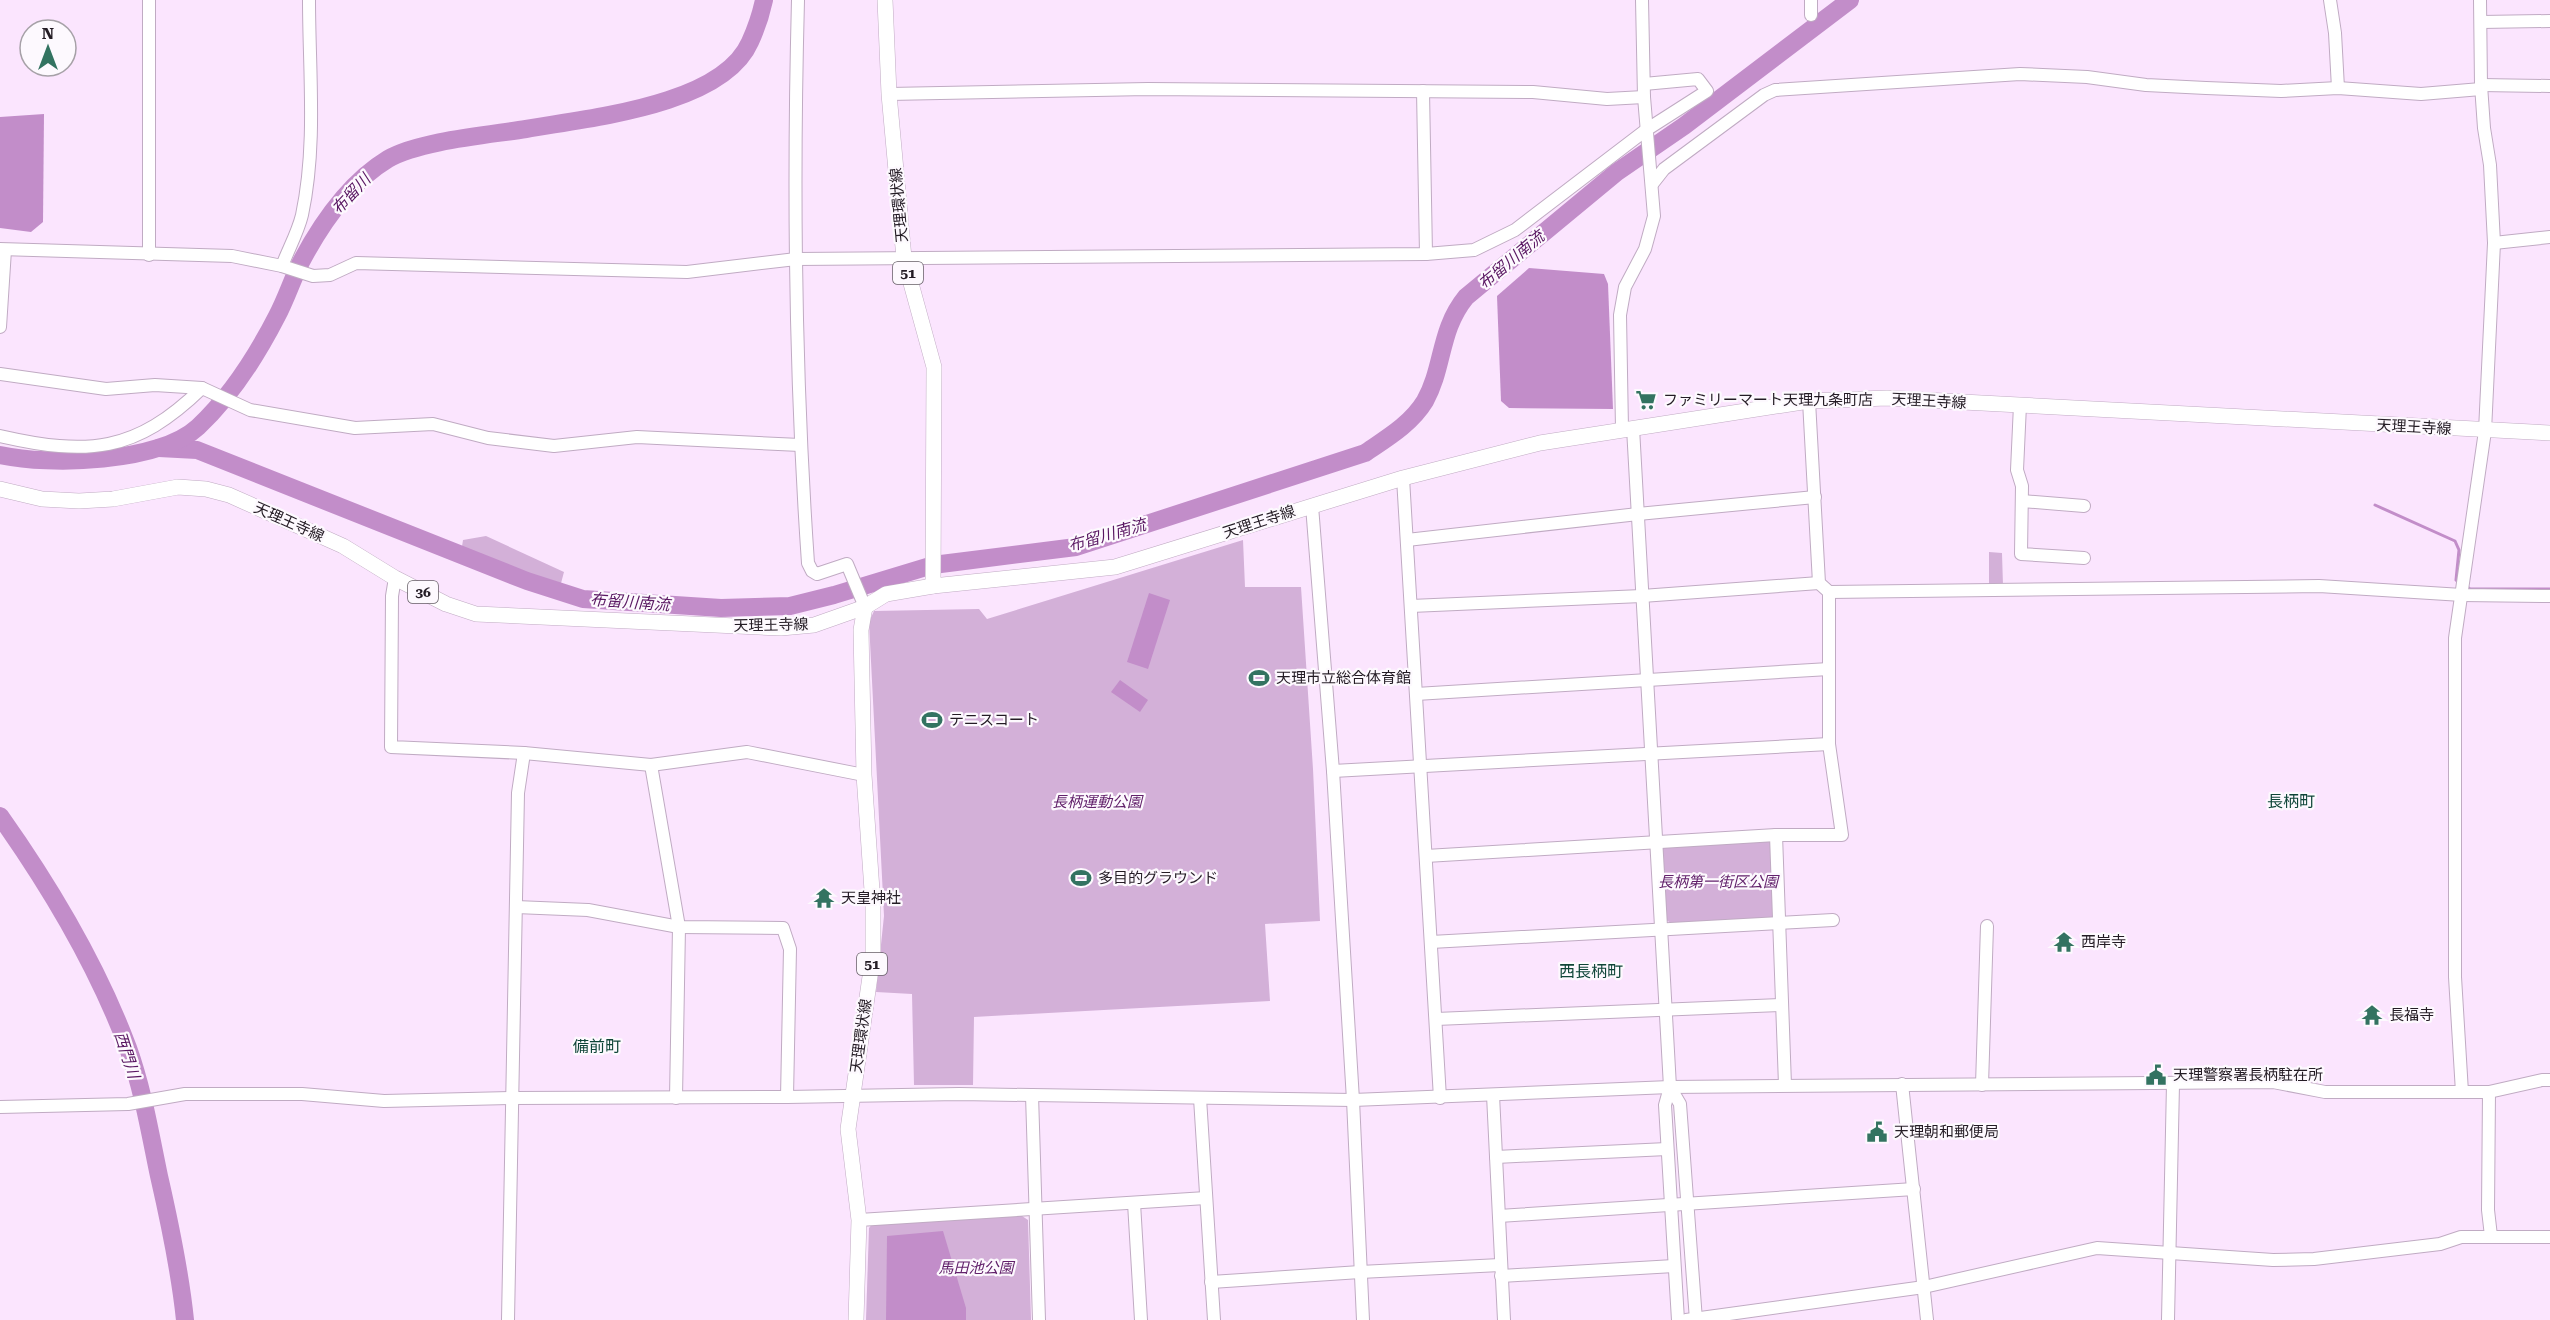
<svg xmlns="http://www.w3.org/2000/svg" width="2550" height="1320" font-family="'Roboto Serif','Noto Sans JP',serif">
  <style>
    .green { fill: #d3b0d8 }
    .water { fill: #c28dc9 }
    .lines { fill: none; stroke-linecap: round; stroke-linejoin: round }
    .stream { stroke: #c28dc9; stroke-width: 3 }
    .river { stroke: #c28dc9; stroke-width: 18 }
    .minor-casing { stroke: #c0abc3; stroke-width: 14 }
    .major-casing { stroke: #c0abc3; stroke-width: 16 }
    .minor { stroke: #fff; stroke-width: 12 }
    .major { stroke: #fff; stroke-width: 15 }
    .labels { text-anchor: middle; dominant-baseline: central; stroke-width: 4.5; stroke-linejoin: round; paint-order: stroke }
    .shield { fill: #fdf9fe; stroke: #655e66; stroke-width: 1.5 }
    .shield-label { font-size: 14px; font-weight: bold; fill: #241c25 }
    .street-label { font-size: 15px; fill: #241c25; stroke: #fdf9fe }
    .poi-label { font-size: 15px; fill: #241c25; stroke: #fdf9fe; text-anchor: start }
    .park-label { font-size: 15px; font-style: italic; fill: #62216b; stroke: #fdf9fe }
    .water-label { font-size: 16px; font-style: italic; fill: #591762; stroke: #fdf9fe }
    .neighbourhood-label { font-size: 16px; fill: #0f4538; stroke: #fdf9fe }
  </style>
  <rect width="100%" height="100%" fill="#fbe5fe"/>
  <g class="green">
    <path d="M486,536l78,36 -4,15 -62,-19 -37,-15 2,-13z"/>
    <path d="M1243,540l2,47h56l12,182 7,152 -55,3 5,77 -296,16 -1,68h-59l-2,-91 -36,-2 8,-76 -15,-294 5,-11 105,-2 8,10z"/>
    <path d="M1989,552l13,1 1,33h-14z"/>
    <path d="M1768,837l3,5 4,71 -4,9 -92,6 -13,-8 -5,-77z"/>
    <path d="M1019,1214l9,6 3,100h-165l3,-92 4,-5z"/>
  </g>
  <g class="water">
    <path d="M44,114l-1,108 -12,10 -31,-4v-111z"/>
    <path d="M1529,268l75,6 4,10 5,125 -104,-1 -8,-7 -4,-105z"/>
    <path d="M1149,593l21,7 -22,69 -21,-7z"/>
    <path d="M1120,680l28,20 -8,12 -29,-20z"/>
    <path d="M943,1231l23,77v12h-80l1,-84z"/>
  </g>
  <g class="lines">
    <g class="stream">
      <path d="M2375,505l80,36 4,9 -3,30 4,3"/>
      <path d="M2466,586l4,3h80"/>
    </g>
    <g class="river">
      <path d="M159,448l38,2 330,131 56,18 138,9 69,-2 44,-11 99,-30 143,-18 289,-94c22,-15 46,-29 60,-52 19,-34 14,-71 41,-104l151,-125 67,-46 166,-126"/>
      <path d="M0,455c50,11 159,8 198,-28 32,-30 59,-72 79,-111 9,-17 15,-36 24,-54 20,-38 49,-80 87,-103 31,-18 100,-24 138,-30 61,-11 196,-23 224,-87 6,-13 11,-28 14,-42"/>
      <path d="M0,816c51,72 97,149 128,232 15,42 22,85 31,128 11,48 21,95 26,144"/>
    </g>
    <g class="minor-casing">
      <g id="minor">
        <path d="M149,0v255"/>
        <path d="M798,0c-5,187 -3,376 10,563l4,8 5,3 30,-10 18,43"/>
        <path d="M1811,0v15"/>
        <path d="M2330,0l5,33 3,55"/>
        <path d="M2481,22l69,-1"/>
        <path d="M2481,85l69,1"/>
        <path d="M1423,91l3,163"/>
        <path d="M889,94l259,-5 385,3 74,7 37,-2"/>
        <path d="M1653,183l11,-14 100,-74 11,-5 245,-16 67,3 59,8 60,3 75,3 57,-3 83,6 60,-5"/>
        <path d="M2494,243l56,-6"/>
        <path d="M0,249l232,7 50,10 31,10 17,-1 26,-12 331,9 109,-13 630,-5 48,-4 41,-20 131,-100 61,-39 -9,-12 -54,5"/>
        <path d="M282,266c6,-16 16,-34 20,-51 15,-70 7,-144 7,-215"/>
        <path d="M0,327l5,-77"/>
        <path d="M0,374l106,15 49,-4 47,3 48,22 105,18 78,-4 55,14 66,8 83,-9 163,8"/>
        <path d="M2020,405l-3,65 5,16 -1,68 63,4"/>
        <path d="M1633,428l37,659 -5,18 13,215"/>
        <path d="M1622,429l-2,-114 5,-28 20,-38 9,-33 -10,-119 -2,-97"/>
        <path d="M0,436c88,20 135,17 202,-48"/>
        <path d="M1403,478l37,620"/>
        <path d="M2022,501l62,5"/>
        <path d="M1312,506l21,265 20,329 10,220"/>
        <path d="M1407,540l231,-26 177,-17"/>
        <path d="M395,578l-3,18 -1,151 133,6 127,12 96,-13 117,23"/>
        <path d="M1829,592l490,-6 143,9 88,1"/>
        <path d="M1411,606l231,-10 177,-13"/>
        <path d="M1416,694l413,-25"/>
        <path d="M651,765l28,162 -3,171"/>
        <path d="M1333,771l496,-27"/>
        <path d="M1776,835l9,250"/>
        <path d="M1426,856l350,-21h66l-13,-91v-152l-10,-9 -10,-182"/>
        <path d="M516,907l72,3 91,17 104,1 7,21 -3,148"/>
        <path d="M1431,942l402,-22"/>
        <path d="M1436,1019l345,-14"/>
        <path d="M1902,1084l25,236"/>
        <path d="M1982,1085l5,-159"/>
        <path d="M1670,1087l10,17 16,216"/>
        <path d="M2462,1092l-7,-115v-339l30,-207 9,-188 -4,-78 -6,-37 -3,-43 -1,-85"/>
        <path d="M2489,1092l-1,118 3,26"/>
        <path d="M1032,1095l7,225"/>
        <path d="M1493,1095l11,225"/>
        <path d="M1200,1098l14,222"/>
        <path d="M0,1107l128,-3 57,-10h117l82,7 130,-3 273,-1 172,-3 394,6 317,-13 603,-5 52,10h164l53,-12h8"/>
        <path d="M1496,1157l171,-8"/>
        <path d="M1134,1203l7,117"/>
        <path d="M1499,1216l415,-27"/>
        <path d="M859,1220l347,-22"/>
        <path d="M1501,1276l173,-10"/>
        <path d="M1211,1282l149,-10 140,-7"/>
        <path d="M508,1320l10,-527 6,-40"/>
        <path d="M1686,1320l238,-33 173,-39 176,12 41,-1 126,-15 21,-7h89"/>
        <path d="M2168,1320l5,-236"/>
      </g>
    </g>
    <g class="major-casing">
      <g id="major">
        <path d="M885,0l4,94 15,164 30,109 -1,219"/>
        <path d="M0,489l42,10 37,2 34,-2 65,-12 28,2 23,6 114,51 52,32 51,26 30,10 305,14 33,-3 51,-18 21,-13 47,-8 182,-19 288,-89 137,-35 269,-42 78,-3 663,35"/>
        <path d="M856,1320l3,-100 -11,-91 25,-173v-51l-9,-130 -3,-145 4,-23"/>
      </g>
    </g>
    <use href="#minor" class="minor"/>
    <use href="#major" class="major"/>
  </g>
  <defs>
    <g id="supermarket-bare" transform="scale(1.62)"><path d="M-6-5.5h2.5l.6 2H6L4.5 2H-2.5L-4.4-4H-6ZM-1.5 3.2a1.3 1.3 0 1 0 .1 0ZM3 3.2a1.3 1.3 0 1 0 .1 0Z" fill="#337361" stroke="#fdf9fe" stroke-width="2.5" paint-order="stroke"/></g>
    <g id="stadium-bare" transform="scale(1.62)"><path d="M0-5a6.5 5 0 1 0 0 10a6.5 5 0 1 0 0-10ZM-3.5-1.8h7v3.6h-7Z" fill="#337361" stroke="#fdf9fe" stroke-width="2.5" paint-order="stroke"/></g>
    <g id="temple-bare" transform="scale(1.62)"><path d="M0-6L5-2H3V0L6.5 2.5H4V6H1.5V3h-3V6H-4V2.5H-6.5L-3 0V-2H-5Z" fill="#337361" stroke="#fdf9fe" stroke-width="2.5" paint-order="stroke"/></g>
    <g id="civic-bare" transform="scale(1.62)"><path d="M-.6-6.5H3V-4.5H.6V-3L4-1V1h2V6H-6V1h2V-1L-.6-3ZM-1.2 2.5V6h2.4V2.5Z" fill="#337361" stroke="#fdf9fe" stroke-width="2.5" paint-order="stroke"/></g>
  </defs>
  <g fill-rule="evenodd">
    <use href="#supermarket-bare" x="1646" y="400"/>
    <use href="#stadium-bare" x="1259" y="678"/>
    <use href="#stadium-bare" x="932" y="720"/>
    <use href="#stadium-bare" x="1081" y="878"/>
    <use href="#temple-bare" x="824" y="898"/>
    <use href="#temple-bare" x="2064" y="942"/>
    <use href="#temple-bare" x="2372" y="1015"/>
    <use href="#civic-bare" x="2156" y="1075"/>
    <use href="#civic-bare" x="1877" y="1132"/>
  </g>
  <g class="labels">
    <g class="shield">
      <rect x="893" y="262" width="30" height="22" rx="4.5"/>
      <rect x="408" y="581" width="30" height="22" rx="4.5"/>
      <rect x="857" y="953" width="30" height="22" rx="4.5"/>
    </g>
    <g class="shield-label">
      <text x="908" y="273">51</text>
      <text x="423" y="592">36</text>
      <text x="872" y="964">51</text>
    </g>
    <g class="street-label">
      <text transform="translate(899 205) rotate(-95)">天理環状線</text>
      <text transform="translate(1929 401) rotate(3)">天理王寺線</text>
      <text transform="translate(2414 427) rotate(3)">天理王寺線</text>
      <text transform="translate(289 522) rotate(24)">天理王寺線</text>
      <text transform="translate(1259 522) rotate(-18)">天理王寺線</text>
      <text transform="translate(771 625) rotate(-1)">天理王寺線</text>
      <text transform="translate(861 1036) rotate(-82)">天理環状線</text>
    </g>
    <g class="poi-label">
      <text x="1663" y="400">ファミリーマート天理九条町店</text>
      <text x="1276" y="678">天理市立総合体育館</text>
      <text x="949" y="720">テニスコート</text>
      <text x="1098" y="878">多目的グラウンド</text>
      <text x="841" y="898">天皇神社</text>
      <text x="2081" y="942">西岸寺</text>
      <text x="2389" y="1015">長福寺</text>
      <text x="2173" y="1075">天理警察署長柄駐在所</text>
      <text x="1894" y="1132">天理朝和郵便局</text>
    </g>
    <g class="park-label">
      <text x="1097" y="802">長柄運動公園</text>
      <text x="1718" y="882">長柄第一街区公園</text>
      <text x="976" y="1268">馬田池公園</text>
    </g>
    <g class="water-label">
      <text transform="translate(351 194) rotate(-47)">布留川</text>
      <text transform="translate(1511 260) rotate(-40)">布留川南流</text>
      <text transform="translate(1107 535) rotate(-16)">布留川南流</text>
      <text transform="translate(630 602) rotate(4)">布留川南流</text>
      <text transform="translate(127 1055) rotate(72)">西門川</text>
    </g>
    <g class="neighbourhood-label">
      <text x="2291" y="801">長柄町</text>
      <text x="1591" y="971">西長柄町</text>
      <text x="597" y="1046">備前町</text>
    </g>
  </g>
  <g transform="translate(48 48)"><circle r="28" fill="#fdf9fe" stroke="#a6a1a7" stroke-width="1.5"/>
  <path d="M0-4.5L10 22L0 15L-10 22Z" fill="#337361"/>
  <text y="-9" font-size="16" font-weight="bold" text-anchor="middle" fill="#241c25">N</text>
  </g>
</svg>
